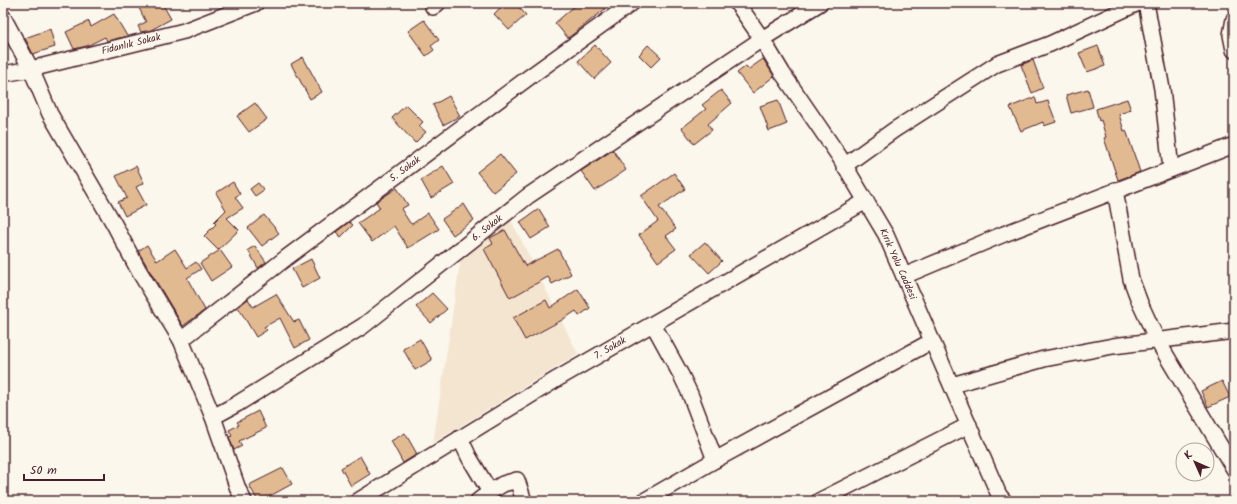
<svg xmlns="http://www.w3.org/2000/svg" width="1237" height="504" font-family="Kalam,sans-serif">
  <style>
    .built { fill: #f4e5d1 }
    .building { fill: #e2ba92; stroke: #4a1f2b }
    .lines { fill: none; stroke-linecap: round; stroke-linejoin: round }
    .minor-casing { stroke: #4a1f2b; stroke-width: 18 }
    .minor { stroke: #fbf7ec; stroke-width: 15 }
    .labels { text-anchor: middle; dominant-baseline: central; stroke-width: 3; stroke-linejoin: round; paint-order: stroke }
    .street-label { font-size: 10px; fill: #4a1f2b; stroke: #fbf7ec }
  </style>
  <rect width="100%" height="100%" fill="#fbf7ec"/>
  <filter id="ink" filterUnits="userSpaceOnUse"><feTurbulence type="fractalNoise" baseFrequency=".025" numOctaves="2"/><feDisplacementMap in="SourceGraphic" scale="8" xChannelSelector="R" yChannelSelector="G"/><feConvolveMatrix kernelMatrix="1 2 1 2 8 2 1 2 1" color-interpolation-filters="sRGB"/></filter>
  <g filter="url(#ink)">
    <path class="built" d="M511,220l67,134 -145,89 28,-186z"/>
    <g class="building">
      <path d="M144,3h18l9,16 -20,11 -10,2 -3,-6 8,-4 -8,-16z"/>
      <path d="M505,3h10l11,12 -17,15 -15,-16z"/>
      <path d="M578,3h22l5,6 -37,29 -13,-15z"/>
      <path d="M114,14l13,22 -20,5 -2,-4 -18,9 -13,3 -8,-17 23,-11 2,6z"/>
      <path d="M424,20l15,20 -8,6 3,4 -8,6 -18,-25z"/>
      <path d="M50,29l5,18 -22,7 -8,-16z"/>
      <path d="M595,45l16,18 -17,16 -16,-18z"/>
      <path d="M648,45l13,12 -10,10 -12,-12z"/>
      <path d="M1098,46l7,20 -18,6 -8,-19z"/>
      <path d="M303,57l19,35 -12,7 -19,-35z"/>
      <path d="M763,59l11,17 -21,17 -16,-20 9,-7 3,3z"/>
      <path d="M1033,60l10,28 -11,5 -11,-28z"/>
      <path d="M1088,89l5,18 -22,6 -5,-18z"/>
      <path d="M721,90l11,13 -24,21 4,6 -18,14 -12,-16 24,-19 -4,-4z"/>
      <path d="M449,96l11,20 -17,9 -10,-20z"/>
      <path d="M1035,97l2,7 11,-3 8,21 -12,4 -1,-4 -22,9 -11,-24z"/>
      <path d="M1127,99l4,11 -12,4 5,17 2,-1 14,42 -22,8 -14,-42 2,-1 -5,-17 -2,1 -3,-12z"/>
      <path d="M778,100l9,24 -18,7 -9,-25z"/>
      <path d="M255,103l12,16 -18,13 -12,-16z"/>
      <path d="M406,105l17,17 -4,4 7,6 -11,11 -23,-25z"/>
      <path d="M613,150l13,20 -31,21 -14,-20z"/>
      <path d="M500,154l16,20 -23,18 -16,-20z"/>
      <path d="M136,166l8,17 -8,4 10,18 -21,11 -7,-14 9,-4 -11,-22z"/>
      <path d="M443,166l11,18 -23,14 -10,-18z"/>
      <path d="M674,173l11,16 -26,18 17,22 -10,7 10,13 -18,13 -19,-27 19,-14 -17,-25z"/>
      <path d="M233,182l7,12 -5,3 8,11 -16,10 12,12 -21,20 -14,-14 12,-12 -2,-2 12,-12 -10,-17z"/>
      <path d="M258,183l6,7 -9,6 -5,-7z"/>
      <path d="M397,188l11,17 -7,4 9,14 2,1 16,-11 11,16 -31,19 -14,-22 -22,16 -14,-19 22,-15 -4,-6z"/>
      <path d="M464,204l10,16 -21,15 -11,-16z"/>
      <path d="M539,209l11,18 -19,12 -11,-17z"/>
      <path d="M264,215l15,18 -17,13 -14,-18z"/>
      <path d="M349,222l4,3 -12,12 -5,-5z"/>
      <path d="M505,230l20,36 33,-17 13,25 -19,10 -4,-7 -38,21 -26,-49 9,-5 -3,-6z"/>
      <path d="M705,242l17,19 -13,12 -18,-19z"/>
      <path d="M147,245l10,16 18,-12 12,19 9,-6 5,7 -14,9 18,32 -22,16 -45,-75z"/>
      <path d="M255,246l11,16 -8,6 -10,-18z"/>
      <path d="M220,250l12,17 -21,14 -11,-18z"/>
      <path d="M311,259l9,19 -18,10 -10,-19z"/>
      <path d="M578,289l12,19 -11,8 -3,-5 -14,9 -37,20 -12,-22 33,-18 4,8z"/>
      <path d="M432,293l15,16 -16,14 -15,-16z"/>
      <path d="M276,294l18,28 5,-2 10,20 -14,8 -15,-30 -16,9 3,3 -11,7 -18,-30 10,-8 5,8z"/>
      <path d="M420,339l12,21 -17,10 -12,-21z"/>
      <path d="M1222,381l8,16 -22,10 -7,-16z"/>
      <path d="M258,411l8,17 -27,13 3,5 -8,4 -5,-13 3,-1 -3,-6 10,-5 -2,-3z"/>
      <path d="M405,433l12,21 -14,9 -12,-22z"/>
      <path d="M360,456l10,18 -19,12 -10,-18z"/>
      <path d="M283,468l9,16 -22,12 3,5h-15l-9,-16z"/>
    </g>
    <g class="lines">
      <g class="minor-casing">
        <g id="minor">
          <path d="M737,3l25,36 21,35 56,82 47,79 113,260 5,6"/>
          <path d="M1146,3l16,86 9,80"/>
          <path d="M433,7l5,-4"/>
          <path d="M3,17l28,52 19,45 64,110 25,47 42,69 32,77 25,72 6,12"/>
          <path d="M1234,19l-3,16 3,15"/>
          <path d="M3,74l28,-5 153,-38 72,-28"/>
          <path d="M844,166l50,-36 103,-66 53,-20 88,-41"/>
          <path d="M1115,190l16,89 9,24 17,37 77,129"/>
          <path d="M904,276l100,-42 230,-89"/>
          <path d="M653,324l28,51 9,19 25,66"/>
          <path d="M181,340l105,-82 242,-180 104,-75"/>
          <path d="M952,385l92,-26 69,-13 121,-15"/>
          <path d="M213,417l24,-13 126,-78 165,-130 234,-157 58,-36"/>
          <path d="M460,438l9,19 21,35 13,-8 14,-4 7,21"/>
          <path d="M358,501l199,-122 309,-178"/>
          <path d="M478,501l12,-9"/>
          <path d="M644,501l71,-41 217,-119"/>
          <path d="M819,501l150,-76"/>
        </g>
      </g>
      <use href="#minor" class="minor"/>
    </g>
  </g>
  <g class="labels">
    <g class="street-label">
      <text transform="translate(131 44) rotate(-14)">Fidanlık Sokak</text>
      <text transform="translate(405 169) rotate(-37)">5. Sokak</text>
      <text transform="translate(487 228) rotate(-38)">6. Sokak</text>
      <text transform="translate(898 264) rotate(66)">Kırık Yolu Caddesi</text>
      <text transform="translate(610 348) rotate(-30)">7. Sokak</text>
    </g>
  </g>
  <rect width="1237" height="504" fill="none" stroke="#fbf7ec" stroke-width="16"/>
  <rect x="8" y="8" width="1221" height="488" fill="none" stroke="#4a1f2b" stroke-width="1.5" filter="url(#ink)"/>
  <g transform="translate(1195 462) rotate(315)"><circle r="19" fill="#fbf7ec" stroke="#b4a19f"/>
  <path d="M0-3L7 15L0 10L-7 15Z" fill="#4a1f2b"/>
  <text y="-6" font-size="11" font-weight="bold" text-anchor="middle" fill="#4a1f2b">K</text>
  </g>
  <path d="M24 474v6h80v-6" fill="none" stroke="#4a1f2b" stroke-width="2"/>
  <text x="30" y="474" font-size="12" fill="#4a1f2b" stroke="#fbf7ec" stroke-width="3" paint-order="stroke">50 m</text>
</svg>
